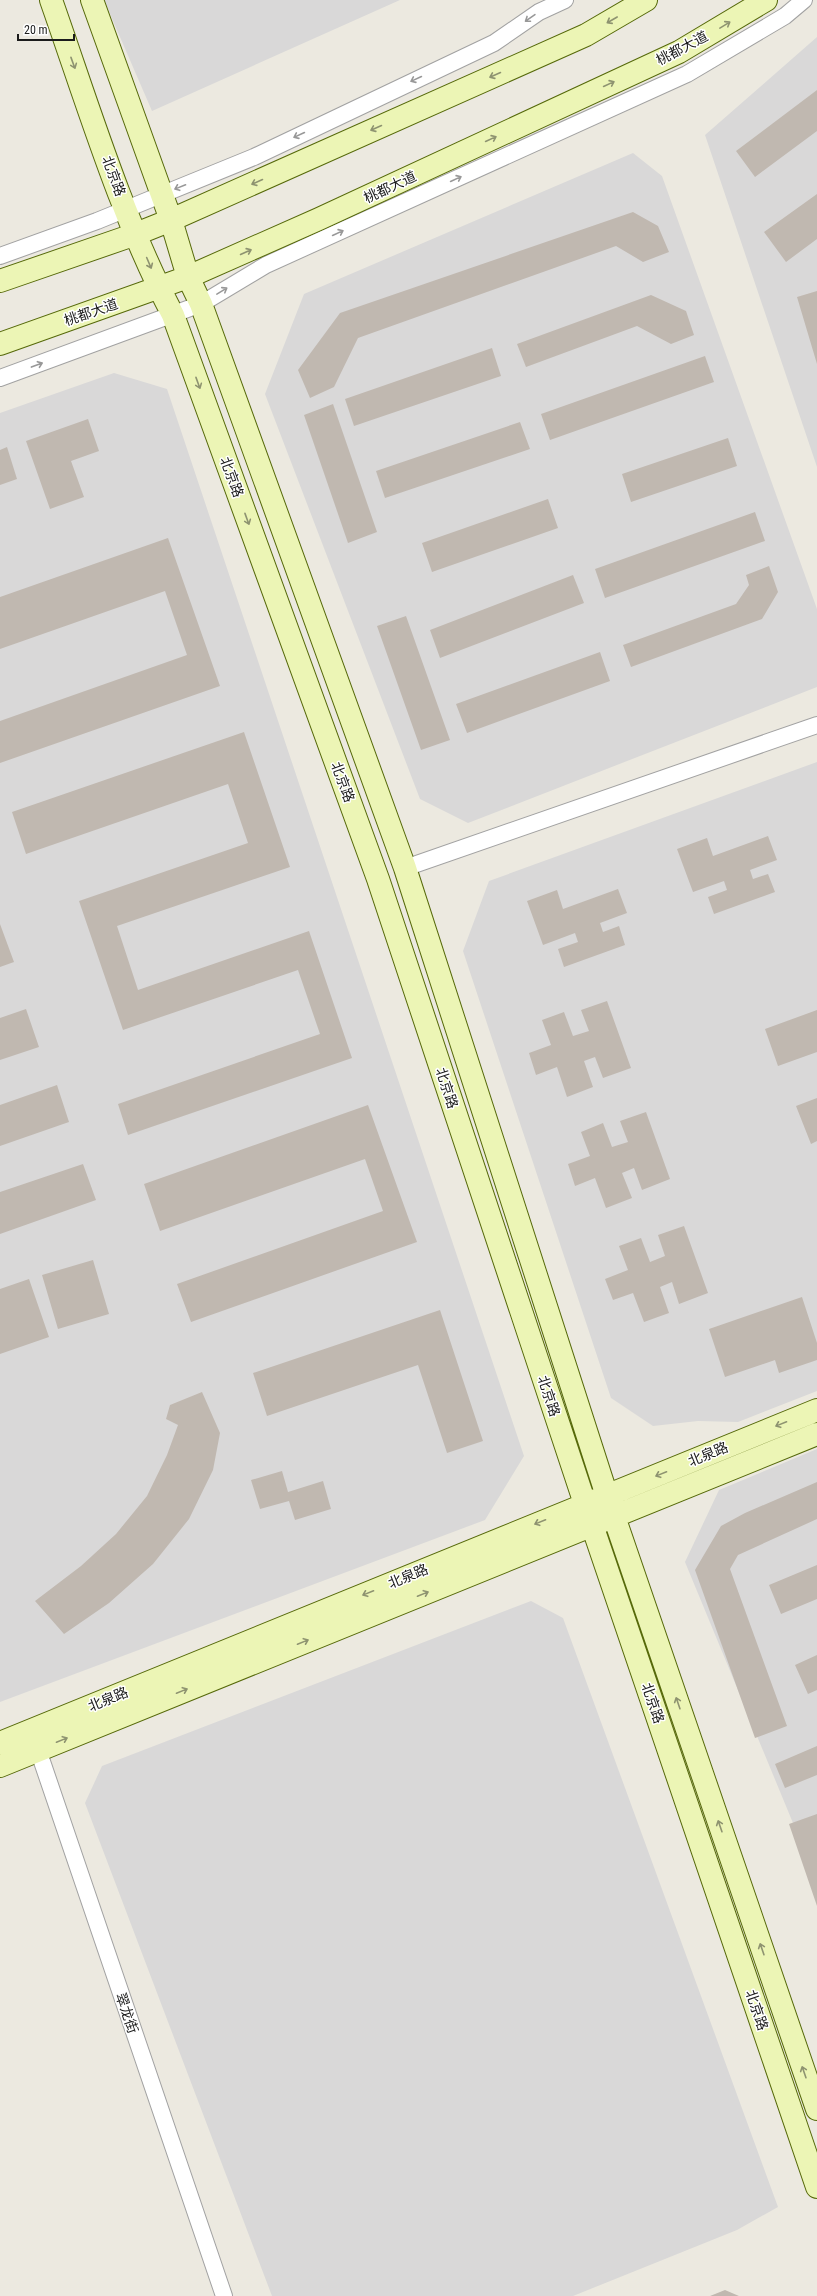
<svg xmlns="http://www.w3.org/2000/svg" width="817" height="2296" viewBox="0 0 817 2296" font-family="'Roboto Condensed','Noto Sans SC',sans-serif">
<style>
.residential{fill:#d9d8d8}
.building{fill:#c0b8b0}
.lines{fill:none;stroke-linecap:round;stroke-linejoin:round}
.street-casing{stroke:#a2a2a2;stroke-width:18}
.secondary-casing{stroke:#56690a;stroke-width:24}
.street{stroke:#fff;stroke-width:16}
.secondary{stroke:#ecf5b5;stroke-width:22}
.oneway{stroke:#989898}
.oneway2{stroke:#8e9370}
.labels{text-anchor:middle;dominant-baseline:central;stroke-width:3;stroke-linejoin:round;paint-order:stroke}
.street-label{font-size:14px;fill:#1b1b1b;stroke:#fff}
</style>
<rect width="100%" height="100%" fill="#ece9e0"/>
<!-- residential -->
<path class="residential" d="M104 0H400L152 111Z
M817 37V467L705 135Z
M633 153 662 176 817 609V687L468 823 420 799 265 394 304 294Z
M114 373 167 389 524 1456 485 1520 0 1702V413Z
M817 762V1391L738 1422 698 1421 653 1426 611 1398 463 951 489 881Z
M817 1449V1881L685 1562 719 1490Z
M531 1601 563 1618 778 2207 737 2230 573 2296H272L85 1803 102 1766Z"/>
<!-- building -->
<path class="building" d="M817 90V131L755 177 736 151Z
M817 194V239L786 262 764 232Z
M633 212 658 226 669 252 643 262 616 246 358 338 334 387 310 398 298 370 340 313Z
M817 291V364L797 297Z
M651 295 686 311 694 335 671 344 637 326 526 367 517 344Z
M492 348 501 376 354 426 345 399Z
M705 356 714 382 550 440 541 414Z
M333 404 377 532 348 543 304 415Z
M88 419 99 451 71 461 84 497 50 509 26 441Z
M520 422 530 449 385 498 376 471Z
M728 438 737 466 631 502 622 474Z
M7 447 17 479 0 485V450Z
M548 499 558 528 432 572 422 543Z
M755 512 765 541 605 598 595 569Z
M168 538 220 686 0 763V721L187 655 165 591 0 649V597Z
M769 566 778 592 762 619 631 667 623 645 736 604 749 585 746 575Z
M573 575 584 603 440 658 430 630Z
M406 616 450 740 421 750 377 626Z
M600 652 610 681 467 733 456 704Z
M244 732 290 867 117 926 138 990 309 931 352 1058 128 1135 118 1104 320 1034 298 970 123 1030 79 901 248 843 228 784 26 854 12 812Z
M768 836 777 860 750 870 753 879 768 874 775 892 714 914 708 897 727 890 724 881 693 892 677 849 707 838 713 856Z
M618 889 627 913 600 923 603 932 619 926 625 945 564 967 558 949 578 942 575 933 543 945 527 901 557 890 563 909Z
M0 924 14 962 0 967Z
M607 1001 631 1068 603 1078 595 1057 584 1061 593 1087 567 1097 557 1067 536 1075 529 1053 551 1045 542 1020 564 1012 573 1036 589 1031 581 1010Z
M26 1009 39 1047 0 1060V1018Z
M817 1010V1052L778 1066 765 1029Z
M57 1085 69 1122 0 1146V1105Z
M817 1098V1141L811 1144 796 1106Z
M368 1105 417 1242 191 1322 177 1284 383 1211 365 1159 160 1231 144 1184Z
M646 1112 670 1179 642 1190 634 1168 622 1173 632 1198 606 1208 595 1178 575 1186 568 1164 590 1156 581 1132 603 1123 612 1147 628 1142 620 1121Z
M83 1164 96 1200 0 1234V1192Z
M684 1226 708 1293 679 1304 672 1282 660 1287 669 1313 644 1322 633 1293 613 1300 605 1279 628 1270 619 1246 641 1238 650 1262 665 1256 658 1235Z
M93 1260 109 1314 58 1329 42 1275Z
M29 1279 49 1337 0 1354V1289Z
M802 1297 817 1343V1360L779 1373 775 1360 725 1377 709 1329Z
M440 1310 483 1441 447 1453 418 1365 267 1416 253 1373Z
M202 1392 220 1433 213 1470 189 1519 153 1564 109 1603 64 1634 35 1601 81 1566 116 1534 147 1496 167 1455 178 1425 166 1419 170 1405Z
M282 1471 288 1492 323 1481 331 1509 295 1520 289 1501 260 1509 251 1480Z
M817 1482V1519L738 1555 730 1569 787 1726 755 1738 695 1570 721 1526 745 1513Z
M817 1565V1599L781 1614 769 1585Z
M817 1655V1690L808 1694 795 1665Z
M817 1746V1775L785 1788 775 1764Z
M817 1814V1906L789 1824Z
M725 2290 739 2296H710Z"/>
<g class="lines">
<!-- street casing -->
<g class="street-casing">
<path id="street" d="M0 256 97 221 254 157 494 43 539 12 565 0
M0 378 201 304 266 265 687 74 785 16 804 0
M405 868 817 725
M35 1741 224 2296"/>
</g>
<!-- secondary casing -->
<g class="secondary-casing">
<path id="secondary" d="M51 0C88 105 121 216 173 315L378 879 592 1525 817 2187
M92 0 171 220 188 277 201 304 405 868 607 1496 817 2109
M0 281 136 234 171 220 586 35 646 0
M0 344 188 277 319 219 679 52 766 0
M0 1743 817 1410
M0 1766 817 1434"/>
</g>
<!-- street -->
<use href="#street" class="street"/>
<!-- secondary -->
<use href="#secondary" class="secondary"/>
</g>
<!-- one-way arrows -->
<defs><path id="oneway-shaft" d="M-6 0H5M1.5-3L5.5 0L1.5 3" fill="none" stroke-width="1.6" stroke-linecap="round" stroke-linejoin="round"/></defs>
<g class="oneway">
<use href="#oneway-shaft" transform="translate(530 18) rotate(145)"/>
<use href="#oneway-shaft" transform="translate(416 79) rotate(155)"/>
<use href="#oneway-shaft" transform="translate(299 135) rotate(155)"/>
<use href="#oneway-shaft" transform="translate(456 179) rotate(-25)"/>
<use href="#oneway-shaft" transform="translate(180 187) rotate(158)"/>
<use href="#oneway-shaft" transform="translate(338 233) rotate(-25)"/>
<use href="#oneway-shaft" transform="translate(222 291) rotate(-31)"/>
<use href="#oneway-shaft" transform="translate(37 365) rotate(-20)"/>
</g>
<g class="oneway2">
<use href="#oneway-shaft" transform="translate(612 20) rotate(150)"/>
<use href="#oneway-shaft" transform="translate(725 25) rotate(-31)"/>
<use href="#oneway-shaft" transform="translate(73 63) rotate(70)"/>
<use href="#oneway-shaft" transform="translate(495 75) rotate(156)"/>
<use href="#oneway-shaft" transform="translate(609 84) rotate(-25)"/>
<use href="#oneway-shaft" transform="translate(376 128) rotate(156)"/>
<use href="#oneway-shaft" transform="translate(491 139) rotate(-25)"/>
<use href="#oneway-shaft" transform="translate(257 182) rotate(156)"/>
<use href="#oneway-shaft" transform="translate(246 252) rotate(-24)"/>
<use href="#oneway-shaft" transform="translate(149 263) rotate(67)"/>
<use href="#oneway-shaft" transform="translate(198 383) rotate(70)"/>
<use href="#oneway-shaft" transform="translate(247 519) rotate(70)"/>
<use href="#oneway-shaft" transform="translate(781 1424) rotate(158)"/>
<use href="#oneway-shaft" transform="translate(661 1474) rotate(158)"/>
<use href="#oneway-shaft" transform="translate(540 1522) rotate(158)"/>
<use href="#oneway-shaft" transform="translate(368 1593) rotate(158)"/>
<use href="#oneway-shaft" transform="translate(423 1594) rotate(-22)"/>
<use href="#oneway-shaft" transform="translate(303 1642) rotate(-22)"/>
<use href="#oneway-shaft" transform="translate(182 1691) rotate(-22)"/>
<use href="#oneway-shaft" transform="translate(678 1703) rotate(-109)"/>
<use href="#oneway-shaft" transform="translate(62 1740) rotate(-22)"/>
<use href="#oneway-shaft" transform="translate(720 1826) rotate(-109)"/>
<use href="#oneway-shaft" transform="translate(762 1949) rotate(-109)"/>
<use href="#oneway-shaft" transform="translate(804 2072) rotate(-109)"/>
</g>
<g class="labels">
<!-- street labels -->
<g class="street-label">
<text transform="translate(682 48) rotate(-28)">桃都大道</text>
<text transform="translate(114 176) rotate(70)">北京路</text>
<text transform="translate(390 187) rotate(-25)">桃都大道</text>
<text transform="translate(91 312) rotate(-19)">桃都大道</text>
<text transform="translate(232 477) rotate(70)">北京路</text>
<text transform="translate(343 782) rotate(70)">北京路</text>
<text transform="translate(447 1088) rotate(72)">北京路</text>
<text transform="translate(549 1396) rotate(72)">北京路</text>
<text transform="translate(708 1454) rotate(-22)">北泉路</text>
<text transform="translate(408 1576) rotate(-22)">北泉路</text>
<text transform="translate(108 1699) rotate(-22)">北泉路</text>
<text transform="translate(653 1703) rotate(71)">北京路</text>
<text transform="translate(757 2010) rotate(71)">北京路</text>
<text transform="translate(127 2013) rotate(71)">翠龙街</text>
</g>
</g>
<!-- scale -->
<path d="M18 34v6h56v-6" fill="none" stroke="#1b1b1b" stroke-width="2"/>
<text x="24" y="34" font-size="12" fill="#1b1b1b" stroke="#ffffff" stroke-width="3" paint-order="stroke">20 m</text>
</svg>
